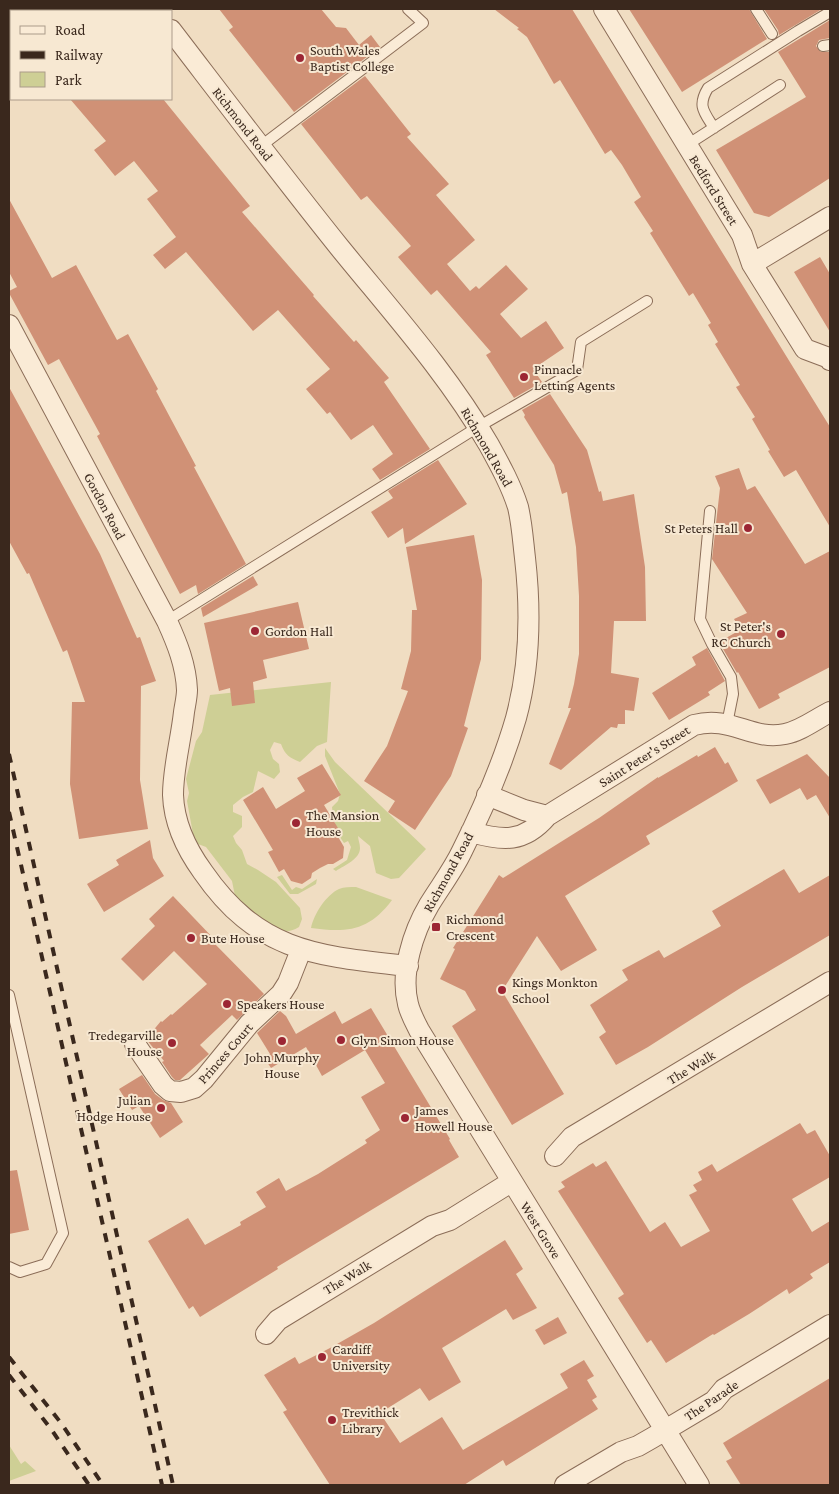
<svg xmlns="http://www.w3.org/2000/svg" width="839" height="1494" viewBox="0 0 839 1494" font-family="'Crimson Pro',serif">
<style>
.green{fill:#cecf95}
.building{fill:#d09176}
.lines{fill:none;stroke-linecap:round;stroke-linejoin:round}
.service-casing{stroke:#8b6d58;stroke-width:12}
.minor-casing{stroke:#8b6d58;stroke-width:22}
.service{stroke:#faebd6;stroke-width:10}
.minor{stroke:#faebd6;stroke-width:20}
.rail{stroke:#3a281d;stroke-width:4;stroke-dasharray:9 9;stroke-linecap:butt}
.poi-dot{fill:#9c2634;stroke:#f7e8d2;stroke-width:2}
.labels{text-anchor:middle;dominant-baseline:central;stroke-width:4;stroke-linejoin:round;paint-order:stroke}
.poi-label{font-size:14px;fill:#3a281d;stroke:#f7e8d2;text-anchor:start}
.street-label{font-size:14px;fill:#3a281d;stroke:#f7e8d2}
</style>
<rect width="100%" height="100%" fill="#f0ddc2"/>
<!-- green -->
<path class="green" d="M331 682 327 742 317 746 300 762C290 758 285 755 281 744L274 742 270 750 273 759 279 764 280 772 274 779 258 771 253 792 243 797 233 805V812L242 816V827L233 836 236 843 242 850 247 864 258 870 276 882 300 908 302 919 299 927C276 942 253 915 236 901L232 881 206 847 198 844 193 834 187 801 189 793 186 779 196 741 202 732 210 695Z
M325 748 335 762 426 849 399 878 391 879 376 873 370 846 358 836C358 839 360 844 360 848 360 859 345 865 336 871L333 869 347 860 351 847 348 841 344 843C337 835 333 818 332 807L338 801 340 794 325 756Z
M282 875 292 890 296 887 302 889 317 879 316 884 298 894H290L277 877Z
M356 887 392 900C369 931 347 933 311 928 314 914 326 895 339 889 344 887 350 887 356 887Z
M9 1445 21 1464 25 1461 36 1471 9 1481Z"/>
<!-- building -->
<path class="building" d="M219 9H321L336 27 346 28 359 45 371 35 380 47 294 112 229 30 233 27Z
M494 9H572L830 427V527L796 470 784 477 768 451 770 450 752 419 755 417 736 387 740 385 715 344 718 342 708 325 711 323 693 293 689 296 650 233 653 231 634 202 641 197 622 165 611 150 605 154 560 80 554 84 527 37 517 29 519 28Z
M629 9H749L767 39 682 92Z
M764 9H822L779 35 778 30Z
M830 20V38L819 40 816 46 821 52H830V178L769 217 754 213 716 150 806 97 778 52Z
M365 76 411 134 407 137 449 184 436 195 475 240 447 264 470 291 476 286 479 289 506 265 528 289 500 314 521 338 546 321 564 348 533 369 542 382 514 398 486 355 491 352 437 290 431 295 398 257 411 246 367 196 361 200 301 124Z
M70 99H163L250 206 242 212 314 295 313 296 354 342 356 340 389 378 384 382 430 449 380 480 372 469 393 454 373 425 351 440 330 412 327 414 306 389 330 369 278 310 253 331 186 252 165 269 153 255 176 237 147 199 158 191 134 161 115 176 94 150 106 141Z
M9 199 52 278 76 265 117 340 128 334 158 389 156 391 196 466 194 467 246 564 198 594 196 585 180 594 97 436 100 434 59 359 48 365 9 293V291L17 287 9 272Z
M820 257 830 274V332L794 272Z
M9 387 100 554 137 638 140 637 156 681 141 686 140 780 148 829 79 839 70 784 72 702H85L67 650 63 652 29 573 27 574 9 541Z
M550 394 587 450 599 492 601 491 603 501 634 494 645 567 646 621H614L611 673 639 678 634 711 625 710V724H618L617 728 611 727 561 770 549 764 571 708H568L574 684 579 654V596L576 547 567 492 562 494 554 465 524 417 525 415 522 410Z
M438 460 467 504 405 544 403 528 388 538 371 512 393 498 388 491Z
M739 468 747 490 755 486 805 564 830 551V667L778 694 780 698 759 709 738 672 737 673 719 642 740 630 734 619 747 613 712 559 720 488 715 476Z
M474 535 482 580 481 659 464 726 468 728 451 776 415 830 388 812 395 801 364 781 387 746 408 691 401 689 411 651 412 610H417L406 547Z
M253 576 258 585 203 617 201 608Z
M298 602 309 649 263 660 267 678 253 682 255 703 232 706 230 688 219 691 204 623Z
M707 648 725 681 708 692 710 695 669 720 652 693 696 665 692 657Z
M715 747 725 764 728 762 738 781 646 836 650 844 565 896 597 950 561 971 537 936 502 991 564 1094 512 1125 452 1026 476 1010 465 991 440 979 455 949 453 948 499 875 503 878 599 818 658 777V778L697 755 698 757Z
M807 754 830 778V818L816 795 807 800 800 788 770 804 756 780Z
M322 764 341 795 324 805 341 833 337 835 344 847 343 858 333 864H328L320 868 312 873 311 878 302 884 291 881 284 869 279 872 268 852 273 850 243 800 263 787 276 809 305 791 297 778Z
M150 840 153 858 164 876 104 912 87 884 119 865 116 860Z
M784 869 799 893 830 875V935L742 987 648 1047 616 1065 599 1037 606 1032 590 1005 628 980 622 970 659 950 664 958 721 926 712 911Z
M173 896 215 940 213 942 264 994 237 1020 232 1015 200 1045 209 1054 180 1080H175L172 1077 162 1062 164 1061 146 1039 161 1021 162 1022 171 1014 172 1015 207 984 174 951 143 981 121 959 155 926 149 919Z
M371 1008 450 1139 449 1140 459 1157 277 1267 278 1269 200 1317 193 1306 189 1309 148 1241 188 1218 205 1245 241 1225 240 1222 266 1207 256 1192 279 1178 286 1191 318 1174 367 1143 365 1140 380 1130 361 1097 385 1083 365 1050 322 1076 306 1047 271 1068 265 1059 270 1054 257 1033 280 1011 286 1016 296 1034 335 1011 342 1024Z
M142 1075 155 1094 163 1100 171 1103 183 1122 160 1138 139 1106 132 1110 119 1089Z
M800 1123 807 1134 815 1130 830 1156V1177L792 1199 812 1232 830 1221V1262L810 1274 813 1278 789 1294 787 1289 749 1314 714 1335 713 1334 666 1363 651 1340 647 1343 618 1298 624 1294 558 1191 565 1187 561 1182 593 1163 596 1167 606 1161 650 1232 665 1222 681 1247 710 1231 689 1195 697 1191 693 1185 702 1180 698 1172 712 1164 717 1172Z
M17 1170 29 1230 9 1234V1171Z
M505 1240 523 1269 516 1274 537 1308 513 1320 506 1309 442 1348 461 1382 429 1401 420 1388 380 1413 400 1443 442 1417 463 1450 568 1388 560 1374 584 1360 594 1376 587 1380 597 1397 592 1400 598 1409 506 1466 503 1460 464 1485H330L283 1412 287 1410 264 1375 295 1357 299 1364 330 1348 374 1323Z
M558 1317 567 1333 544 1345 535 1330Z
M830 1378V1485H741L726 1461 732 1458 723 1443Z"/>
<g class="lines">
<!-- service casing -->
<g class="service-casing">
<path id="service" d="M756 9 772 34
M823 46 830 45
M714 128C704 112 697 106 708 88L798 31 830 12
M687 145 780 85
M261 146 423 23 408 9
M710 511 700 619 712 644 731 677 733 694 727 724
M167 621 478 427 577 370 581 342 647 301
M9 995 63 1233 46 1264 20 1272 9 1267"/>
</g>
<!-- minor casing -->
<g class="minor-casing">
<path id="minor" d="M155 9 156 11
M604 9 742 235 752 264 805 349 829 358 830 360
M171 30C227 103 283 177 340 248 392 312 448 374 489 445 500 465 511 485 518 507 522 524 523 541 525 558 531 611 530 666 516 718 503 763 483 809 462 851 453 870 440 887 429 905 413 932 400 973 408 1004 410 1013 415 1022 419 1030L699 1485
M752 264 830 217
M9 325 167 621C177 643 186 665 187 690 187 697 185 705 184 712 181 740 173 768 173 795 174 823 187 850 203 872 259 953 318 956 408 966
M487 795 524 810 547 816
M471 832C503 841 524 843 547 816L694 725C731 715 751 741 785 734 801 731 816 719 830 712
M135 1044 163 1085 170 1091 181 1092 194 1088 204 1079 249 1024 281 994 288 983 301 950
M555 1156 572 1137 830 982
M266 1334 278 1320 432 1226 450 1220 511 1182
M565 1485 621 1452 638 1446 652 1438 714 1401 724 1389 830 1325"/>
</g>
<!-- service -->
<use href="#service" class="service"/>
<!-- minor -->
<use href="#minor" class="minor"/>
<!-- rail -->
<path class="rail" d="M9 754 173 1485
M9 812 162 1485
M9 1357 61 1423 103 1485
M9 1375 51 1429 89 1485"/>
</g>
<!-- markers -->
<g class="poi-dot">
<circle cx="300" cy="58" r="5"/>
<circle cx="524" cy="377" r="5"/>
<circle cx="748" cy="528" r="5"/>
<circle cx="255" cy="631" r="5"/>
<circle cx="781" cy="634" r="5"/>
<circle cx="296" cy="823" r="5"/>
<rect x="431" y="922" width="10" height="10" rx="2.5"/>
<circle cx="191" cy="938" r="5"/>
<circle cx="502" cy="990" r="5"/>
<circle cx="227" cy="1004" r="5"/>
<circle cx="341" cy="1040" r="5"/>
<circle cx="282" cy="1041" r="5"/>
<circle cx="172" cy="1043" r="5"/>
<circle cx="161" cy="1108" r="5"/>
<circle cx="405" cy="1118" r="5"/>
<circle cx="322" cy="1357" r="5"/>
<circle cx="332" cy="1420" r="5"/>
</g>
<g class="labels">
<!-- poi labels -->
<g class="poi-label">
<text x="310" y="50">South Wales<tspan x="310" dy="16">Baptist College</tspan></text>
<text x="534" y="369">Pinnacle<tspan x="534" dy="16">Letting Agents</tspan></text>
<text x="738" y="528" text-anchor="end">St Peters Hall</text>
<text x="771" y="626" text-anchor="end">St Peter's<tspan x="771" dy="16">RC Church</tspan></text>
<text x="265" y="631">Gordon Hall</text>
<text x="306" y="815">The Mansion<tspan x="306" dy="16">House</tspan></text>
<text x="446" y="919">Richmond<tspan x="446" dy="16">Crescent</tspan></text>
<text x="201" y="938">Bute House</text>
<text x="512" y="982">Kings Monkton<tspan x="512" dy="16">School</tspan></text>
<text x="237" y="1004">Speakers House</text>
<text x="162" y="1035" text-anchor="end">Tredegarville<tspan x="162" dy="16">House</tspan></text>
<text x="351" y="1040">Glyn Simon House</text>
<text x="282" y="1057" text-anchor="middle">John Murphy<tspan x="282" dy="16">House</tspan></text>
<text x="151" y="1100" text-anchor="end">Julian<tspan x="151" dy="16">Hodge House</tspan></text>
<text x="415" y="1110">James<tspan x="415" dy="16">Howell House</tspan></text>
<text x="332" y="1349">Cardiff<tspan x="332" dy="16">University</tspan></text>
<text x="342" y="1412">Trevithick<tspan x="342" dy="16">Library</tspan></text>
</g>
<!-- street labels -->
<g class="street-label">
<text transform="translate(243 124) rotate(52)">Richmond Road</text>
<text transform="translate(714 190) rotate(58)">Bedford Street</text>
<text transform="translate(487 447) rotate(60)">Richmond Road</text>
<text transform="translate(105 506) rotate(62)">Gordon Road</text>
<text transform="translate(644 756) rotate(-32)">Saint Peter's Street</text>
<text transform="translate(448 872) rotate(-61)">Richmond Road</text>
<text transform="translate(225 1053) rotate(-49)">Princes Court</text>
<text transform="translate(691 1067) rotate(-31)">The Walk</text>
<text transform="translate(541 1230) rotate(58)">West Grove</text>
<text transform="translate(347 1277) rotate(-31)">The Walk</text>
<text transform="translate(711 1400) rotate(-34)">The Parade</text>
</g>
</g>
<!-- border -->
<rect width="839" height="1494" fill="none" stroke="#3a281d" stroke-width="20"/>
<!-- legend -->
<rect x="10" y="10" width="162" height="90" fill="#f7e8d2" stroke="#ab9b8a"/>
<rect x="20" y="26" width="25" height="8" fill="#faebd6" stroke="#ab9b8a"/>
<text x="55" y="35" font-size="15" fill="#3a281d">Road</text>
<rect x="20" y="51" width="25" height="8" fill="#3a281d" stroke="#ab9b8a"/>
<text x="55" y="60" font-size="15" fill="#3a281d">Railway</text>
<rect x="20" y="72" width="25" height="15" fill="#cecf95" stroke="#ab9b8a"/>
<text x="55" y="85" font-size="15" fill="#3a281d">Park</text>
</svg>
